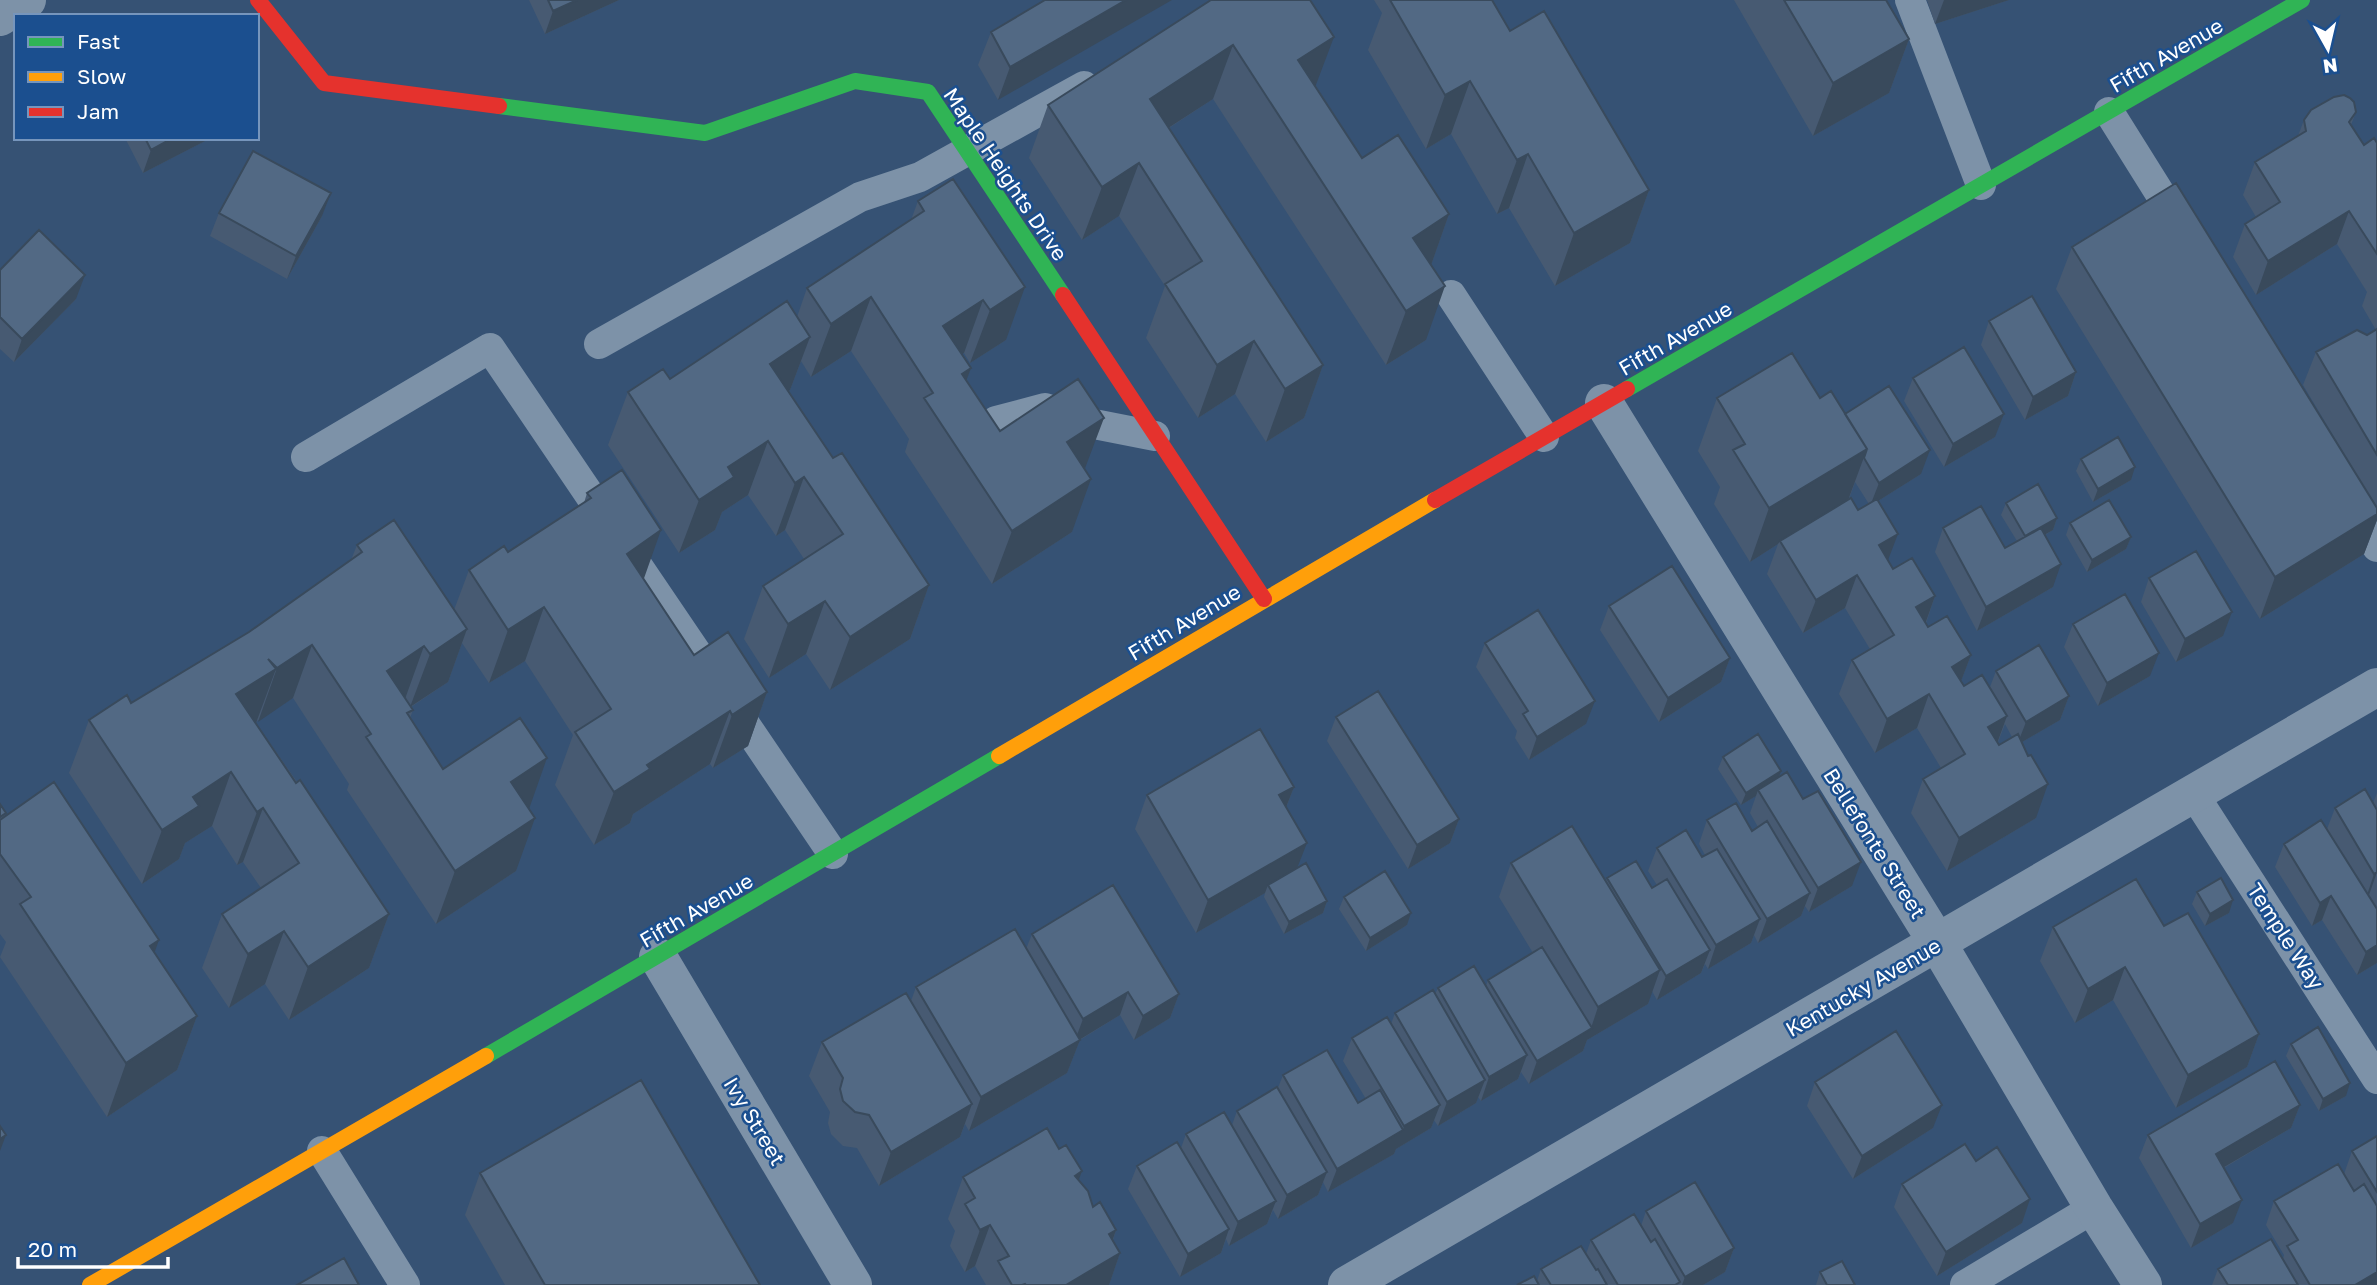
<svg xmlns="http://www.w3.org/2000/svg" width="2377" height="1285" viewBox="0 0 2377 1285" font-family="'Golos Text',sans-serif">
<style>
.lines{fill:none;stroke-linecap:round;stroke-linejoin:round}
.lane{stroke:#7d92a8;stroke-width:30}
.street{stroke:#7d92a8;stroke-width:38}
.fast{stroke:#30b455;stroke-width:16}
.slow{stroke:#ff9f0a;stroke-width:16}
.jam{stroke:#e5322d;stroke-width:16}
.wall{fill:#475a72;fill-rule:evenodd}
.shaded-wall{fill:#394a5c}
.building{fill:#526984;stroke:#394a5c;stroke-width:2}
.labels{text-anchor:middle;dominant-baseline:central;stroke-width:5;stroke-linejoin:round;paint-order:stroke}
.street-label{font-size:21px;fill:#fff;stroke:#1b4f8f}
</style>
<rect width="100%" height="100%" fill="#365274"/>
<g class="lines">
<!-- lane -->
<path class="lane" d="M1910 0 1981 185
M2109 112 2181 227
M1451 295 1544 437
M599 344 860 197 920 177 1084 86
M996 421 1045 408 1094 424 1155 436
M306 457 490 348 833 854
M2350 502 2377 547
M2193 793 2377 1079
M322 1151 405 1285
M1965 1285 2094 1208"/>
<!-- street -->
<path class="street" d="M0 17 27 0
M1604 403 1938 944 2094 1208 2143 1285
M658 957 853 1285
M1347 1285 2377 687"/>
<!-- fast -->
<path class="fast" d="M499 106 705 133 855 81 928 92 1063 295
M1627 389 2302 0
M486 1056 999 756"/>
<!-- slow -->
<path class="slow" d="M999 756 1435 500
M90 1285 486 1056"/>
<!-- jam -->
<path class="jam" d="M258 0 324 83 499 106
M1063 295 1264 599
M1435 500 1627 389"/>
</g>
<!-- wall -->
<path class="wall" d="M529 0H619L545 34Z
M1045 0 998 100 978 65 991 32Z
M1211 0 1316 86 1362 158 1449 214 1431 265 1426 340 1386 365 1213 99 1169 128 1323 365 1304 418 1266 442 1235 394 1198 418 1146 338 1165 286 1119 216 1082 240 1029 158 1048 105Z
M1374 0H1492L1510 31 1649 190 1630 243 1555 286 1509 208 1497 214 1451 134 1426 149 1368 50 1382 13Z
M1734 0H1886L1909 39 1889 93 1813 136Z
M1927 0H2009L1935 24Z
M2356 112 2351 125 2364 145 2377 143V506H2376L2377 508V520L2364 554 2260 619 2056 289 2072 247 2368 494 2303 385 2316 352 2367 335 2376 330 2362 306 2367 292 2337 244 2256 295 2233 257 2245 224 2256 217 2243 195 2255 162 2298 136 2304 120Z
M125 138H208L207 140 143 173Z
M953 179 1006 340 970 363 964 353 962 354 971 368 966 380 1000 431 1085 470 1072 532 992 584 905 452 909 439 851 351 811 377 801 361 790 390 789 391 833 458 929 585 910 639 830 690 806 654 769 678 744 639 763 586 804 559 785 530 776 536 748 495 722 512 715 530 679 553 608 445 628 392 670 379 797 317 807 288 911 220 918 201Z
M219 213 322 216 287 279 210 236Z
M0 270 76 299 14 362 0 349Z
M1989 321 2076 372 2068 396 2025 420 1981 345Z
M1913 378 1995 437 1944 467 1904 401Z
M1717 398H1820L1845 414 1921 474 1878 501 1888 561 1893 569 1935 596 1926 623 1928 627 1971 655 1961 681 1964 686 1990 687 1996 671 2069 696 2060 720 2022 742 2036 818 1947 871 1911 813 1923 779 1941 768 1917 728 1875 753 1839 694 1852 660 1870 649 1845 608 1803 633 1767 574 1778 544 1750 562 1714 504 1720 487 1698 451ZM1855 482 1869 504 1858 510 1849 499ZM2005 724 2012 737 1999 745 1998 742Z
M2081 459 2131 480 2093 502 2076 471Z
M587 493 694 655 767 692 748 746 713 768 710 764 633 814 630 823 594 845 555 785 573 735 525 661 489 683 462 643 448 682 411 707 413 710 410 718 443 769 529 809 516 871 436 924 347 790 349 784 293 698 257 721 256 723 389 914 369 968 289 1020 265 984 229 1008 202 968 222 914 261 888 243 862 237 865 212 826 185 843 179 859 142 884 69 773 89 720 131 703 249 632 351 560 357 545 454 610 469 570 508 552 584 503Z
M2006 503 2057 518 2053 530 2045 535 2053 587 1977 631 1935 552 1943 528 2005 548 2017 541 2001 515Z
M2070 523 2131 537 2126 549 2087 572 2066 535Z
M2149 578 2223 636 2176 662 2141 602Z
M1609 606 1730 658 1721 682 1659 722 1600 630Z
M2073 624 2150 676 2098 706 2064 647Z
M1485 643 1586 724 1529 760 1515 738 1517 731 1476 667Z
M1336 717 1459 819 1450 843 1408 869 1327 741Z
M1723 757 1779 777 1852 886 1809 912 1805 906 1801 916 1758 943 1754 935 1751 943 1708 969 1705 964 1701 973 1657 1000 1652 991 1648 1004 1587 1040 1583 1051 1529 1084 1521 1072 1518 1079 1481 1101 1478 1097 1476 1103 1438 1126 1434 1120 1431 1128 1396 1149 1394 1154 1328 1192 1323 1182 1318 1195 1278 1219 1273 1210 1267 1224 1229 1246 1226 1239 1221 1253 1180 1277 1128 1189 1137 1166 1181 1148 1186 1134 1232 1125 1237 1111 1278 1088 1283 1075 1358 1103 1366 1099 1343 1061 1352 1038 1391 1024 1395 1013 1435 994 1438 988 1486 986 1488 980 1533 953 1499 897 1511 863 1606 881 1607 878 1652 888 1657 885 1648 871 1657 848 1702 857 1705 855 1699 844 1707 820 1752 831 1758 827 1750 813 1756 796 1741 805 1718 769Z
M1294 787 1286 808 1297 868 1327 901 1323 913 1284 934 1264 897 1265 893 1196 933 1135 829 1147 795Z
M2377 793V909L2368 896 2377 909V963L2357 975 2322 920 2312 926 2275 867 2284 844 2327 829 2335 808 2373 803Z
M0 804 5 816 154 953 197 1016 177 1070 107 1117 0 957 6 942 0 934Z
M2197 892 2229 913 2205 926 2192 904Z
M1344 897 1407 925 1366 951 1339 909Z
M2164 926 2259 1034 2247 1067 2176 1108 2113 1000 2075 1023 2040 961 2053 927Z
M1032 934 1179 994 1170 1018 1134 1040 1120 1015 1080 1040 1067 1073 969 1131 965 1124 960 1137 879 1186 857 1148 843 1146 831 1134 828 1123 830 1112 809 1076 822 1042 911 1001 916 987 1026 949Z
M2291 1044 2346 1096 2319 1111 2286 1056Z
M1815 1082 1933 1128 1853 1179 1807 1106Z
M2300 1105 2291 1128 2224 1168 2233 1223 2191 1248 2139 1158 2148 1135Z
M2377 1136V1285H2212L2218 1269 2283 1259 2284 1255 2266 1225 2274 1201 2344 1174 2352 1151Z
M1059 1149 1093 1207 1116 1230 1113 1240 1120 1253 1109 1285H986L975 1266 965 1272 950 1246 955 1231 948 1219 963 1177Z
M1976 1161 2022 1223 1937 1276 1894 1207 1902 1184Z
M480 1173 760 1285H505L465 1215Z
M1646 1211 1734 1248 1725 1272 1703 1285H1517L1537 1281 1541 1269 1586 1254 1591 1240 1641 1226Z
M1820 1272 1855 1285H1816Z"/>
<!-- shaded-wall -->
<path class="shaded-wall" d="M577 0H619L545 34 553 11Z
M1126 0H1172L998 100 1010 67Z
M1944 0H2009L1935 24Z
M1334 37 1314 90 1298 60Z
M1909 39 1889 93 1813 136 1833 83Z
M1233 45 1213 99 1131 152 1150 99Z
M1470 81 1451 134 1426 149 1445 95Z
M173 138H208L207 140 143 173 151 150Z
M1528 154 1509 208 1497 214 1517 160Z
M1139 163 1119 216 1082 240 1102 187Z
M1649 190 1630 243 1555 286 1574 233Z
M331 193 322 216 287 279 296 256Z
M2349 211 2337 244 2256 295 2268 261Z
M1449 214 1430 268 1413 238Z
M85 275 76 299 14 362 22 339Z
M1445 286 1426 340 1386 365 1406 311Z
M1025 287 1006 340 970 363 990 310Z
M871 297 851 351 811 377 831 324Z
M983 300 964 353 924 379 943 326Z
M810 337 790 390 751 417 770 364Z
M1254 341 1235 394 1198 418 1217 365Z
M1323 365 1304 418 1266 442 1285 389Z
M971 368 951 422 943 427 962 374Z
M2076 372 2068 396 2025 420 2033 397Z
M2004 414 1995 437 1944 467 1953 444Z
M1104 418 1084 471 1067 442Z
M768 441 748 495 722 512 715 530 679 553 699 500 728 467Z
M1867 449 1847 503 1780 541 1778 544 1750 562 1769 508Z
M1930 450 1921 474 1870 506 1879 483Z
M2135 467 2131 480 2093 502 2098 489Z
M804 477 785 530 776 536 795 483Z
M1091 479 1072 532 992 584 1012 531Z
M2377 514V520L2364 554 2260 619 2275 577Z
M2057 518 2053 530 2021 548 2025 536Z
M661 530 642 584 627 554Z
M1898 534 1885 568 1879 545Z
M2131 537 2126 549 2087 572 2092 560Z
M2061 564 2053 587 1977 631 1986 607Z
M1857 575 1845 608 1803 633 1816 600Z
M929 585 910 639 830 690 850 637Z
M1935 596 1923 630 1916 607Z
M825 601 806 654 769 678 788 624Z
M544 607 525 661 489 683 508 630Z
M2232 612 2223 636 2176 662 2185 639Z
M467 629 448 682 410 707 430 654Z
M312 645 293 698 258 722 277 668Z
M424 646 405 699 387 671Z
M2159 653 2150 676 2098 706 2107 683Z
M1971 655 1958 689 1952 667Z
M1730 658 1721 682 1659 722 1668 698Z
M276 669 256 723 217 748 236 694Z
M767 692 748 746 713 768 732 715Z
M1929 694 1917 728 1875 753 1887 719Z
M2069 696 2060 720 2017 745 2026 722Z
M1595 701 1586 724 1529 760 1537 737Z
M730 711 710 764 633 814 630 823 594 845 614 792 647 765Z
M2007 716 1995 749 1988 727Z
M547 758 528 812 511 782Z
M1781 771 1777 783 1758 790 1756 796 1741 805 1746 793Z
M231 772 212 826 185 843 179 859 142 884 162 830 193 797Z
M2048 784 2036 818 1947 871 1959 838Z
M1294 787 1281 820 1279 795Z
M263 808 243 862 237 865 257 812Z
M535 818 516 871 436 924 455 871Z
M1459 819 1450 843 1408 869 1417 845Z
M1307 843 1294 876 1268 885 1265 893 1196 933 1208 900Z
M1861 862 1852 886 1809 912 1818 888Z
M2377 872 2369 895 2366 898 2374 874Z
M1810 893 1801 916 1758 943 1767 919Z
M2331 896 2322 920 2312 926 2320 903Z
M2233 900 2229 913 2205 926 2210 914Z
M1327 901 1323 913 1284 934 1289 922Z
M1411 913 1407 925 1366 951 1370 938Z
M389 914 369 968 289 1020 308 967Z
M1760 919 1751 943 1708 969 1716 945Z
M284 931 265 984 229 1008 248 954Z
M159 940 140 993 150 946Z
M2377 945V963L2357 975 2366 952Z
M1710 950 1701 973 1657 1000 1666 976Z
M2125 967 2113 1000 2075 1023 2088 989Z
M1660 970 1648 1004 1587 1040 1583 1051 1529 1084 1537 1061 1591 1028 1598 1007Z
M1128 992 1120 1015 1074 1043 1083 1019Z
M1179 994 1170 1018 1134 1040 1143 1016Z
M197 1016 177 1070 107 1117 126 1063Z
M2259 1034 2247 1067 2176 1108 2188 1075Z
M1080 1040 1067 1073 969 1131 981 1097Z
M1527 1055 1518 1079 1481 1101 1489 1077Z
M1485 1080 1476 1103 1438 1126 1447 1102Z
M2350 1083 2346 1096 2319 1111 2323 1099Z
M972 1104 960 1137 879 1186 891 1152Z
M1440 1105 1431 1128 1396 1149 1394 1154 1328 1192 1337 1169 1403 1130 1404 1126Z
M1942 1105 1933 1128 1853 1179 1862 1156Z
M2300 1105 2291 1128 2207 1177 2216 1154Z
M6 1135 0 1151V1139Z
M1082 1171 1067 1213 1075 1176Z
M1327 1172 1318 1195 1278 1219 1287 1195Z
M2030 1199 2022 1223 1937 1276 1946 1252Z
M2242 1200 2233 1223 2191 1248 2200 1224Z
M1276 1201 1267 1224 1229 1246 1238 1222Z
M990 1225 975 1266 965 1272 980 1230Z
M1229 1229 1221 1253 1180 1277 1188 1254Z
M1116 1230 1105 1262 1120 1253 1109 1285H1066L1109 1234Z
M1734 1248 1725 1272 1703 1285H1682L1685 1277Z
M2377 1272V1285H2355Z"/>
<!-- building -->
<path class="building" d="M548 0H577L553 11Z
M1045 0H1126L1010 67 991 32Z
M1211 0H1310L1334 37 1298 60 1362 158 1398 135 1449 214 1413 238 1445 286 1406 311 1233 45 1150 99 1323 365 1285 389 1254 341 1217 365 1165 284 1202 261 1139 163 1102 187 1048 105Z
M1390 0H1492L1510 31 1544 11 1649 190 1574 233 1528 154 1517 160 1470 81 1445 95Z
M1784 0H1886L1909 39 1833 83Z
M2344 95 2350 98 2354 102 2356 112 2349 122 2364 145 2374 138 2377 143V254L2349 211 2268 261 2245 224 2280 202 2255 162 2306 131 2304 120 2311 110 2334 97Z
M145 138H173L151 150Z
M253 151 331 193 296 256 219 213Z
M953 179 1025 287 990 310 983 300 943 326 971 368 962 374 1000 431 1078 379 1104 418 1067 442 1091 479 1012 531 924 398 933 393 871 297 831 324 807 288 924 211 918 201Z
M2176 183 2377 508V514L2275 577 2072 247Z
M39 230 85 275 22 339 0 317V270Z
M2032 296 2076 372 2033 397 1989 321Z
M787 301 810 337 770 364 833 458 842 453 929 585 850 637 825 601 788 624 763 586 843 534 804 477 795 483 768 441 728 467 734 477 699 500 628 392 663 369 670 379Z
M2377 329V455L2316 352 2357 330 2367 335Z
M1964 347 2004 414 1953 444 1913 378Z
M1792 353 1820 398 1831 391 1867 449 1769 508 1733 450 1745 444 1717 398Z
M1889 386 1930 450 1879 483 1864 458 1867 449 1845 414Z
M2118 437 2135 467 2098 489 2081 459Z
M622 470 661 530 627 554 694 655 728 632 767 692 732 715 730 711 647 765 650 769 614 792 575 732 611 709 544 607 508 630 469 570 504 546 508 552 591 498 587 493Z
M2038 484 2057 518 2025 536 2006 503Z
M1851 498 1858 510 1877 499 1898 534 1879 545 1893 569 1912 558 1935 596 1916 607 1928 627 1947 616 1971 655 1952 667 1964 686 1982 675 2007 716 1988 727 1999 745 2018 734 2028 756 2031 755 2048 784 1959 838 1923 779 1965 754 1929 694 1887 719 1852 660 1894 635 1857 575 1816 600 1780 541Z
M2109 500 2131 537 2092 560 2070 523Z
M1981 506 2005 548 2041 528 2061 564 1986 607 1943 528Z
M394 520 467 629 430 654 424 646 387 671 413 710 407 713 443 769 520 718 547 758 511 782 535 818 455 871 366 737 371 734 312 645 277 668 268 659 276 669 236 694 296 783 300 780 389 914 308 967 284 931 248 954 222 914 299 863 263 808 257 812 231 772 193 797 199 806 162 830 89 720 127 695 131 703 249 632 362 552 357 545Z
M2196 551 2232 612 2185 639 2149 578Z
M1672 566 1730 658 1668 698 1609 606Z
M2125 594 2159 653 2107 683 2073 624Z
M1538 610 1595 701 1537 737 1523 714 1528 711 1485 643Z
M2039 645 2069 696 2026 722 1996 671Z
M1378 691 1459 819 1417 845 1336 717Z
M1260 729 1294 787 1279 795 1307 843 1208 900 1147 795Z
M1758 734 1781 771 1746 793 1723 757Z
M1787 772 1803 799 1818 791 1861 862 1818 888 1758 790Z
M54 782 159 940 150 946 197 1016 126 1063 20 904 31 897 0 854V820Z
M2365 789 2377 810V872L2374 874 2335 808Z
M1736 803 1752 831 1767 821 1810 893 1767 919 1707 820Z
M0 804 6 813 0 817Z
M2321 820 2377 909V945L2366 952 2331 896 2320 903 2284 844Z
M1572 826 1660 970 1598 1007 1511 863Z
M1686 830 1702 857 1717 849 1760 919 1716 945 1657 848Z
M1636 861 1652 888 1667 879 1710 950 1666 976 1607 878Z
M1306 863 1327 901 1289 922 1268 885Z
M1385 871 1411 913 1370 938 1344 897Z
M2221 878 2233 900 2210 914 2197 892Z
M2136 879 2164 926 2188 913 2259 1034 2188 1075 2125 967 2088 989 2053 927Z
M1113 885 1179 994 1143 1016 1128 992 1083 1019 1032 934Z
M1015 929 1080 1040 981 1097 916 987Z
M1542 947 1592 1028 1537 1061 1488 980Z
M1474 966 1527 1055 1489 1077 1438 988Z
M1433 990 1485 1080 1447 1102 1395 1013Z
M906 993 972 1104 891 1152 869 1115 855 1112 843 1101 840 1089 843 1078 822 1042Z
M1387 1017 1440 1105 1404 1126 1352 1038Z
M2318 1027 2350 1083 2323 1099 2291 1044Z
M1896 1031 1942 1105 1862 1156 1815 1082Z
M1327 1050 1358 1103 1380 1090 1403 1130 1337 1169 1283 1075Z
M2275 1061 2300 1105 2216 1154 2242 1200 2200 1224 2148 1135Z
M641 1080 760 1285H545L480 1173Z
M1277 1087 1327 1172 1287 1195 1237 1111Z
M1224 1112 1276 1201 1238 1222 1186 1134Z
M0 1126 6 1135 0 1139Z
M1047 1128 1059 1149 1066 1145 1082 1171 1075 1176 1088 1191 1093 1207 1100 1202 1116 1230 1109 1234 1120 1253 1066 1285H1026L1025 1284 1022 1285H1012L998 1261 1009 1256 990 1225 980 1230 965 1204 975 1198 963 1177Z
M2377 1136V1192L2352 1151Z
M1177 1142 1229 1229 1188 1254 1137 1166Z
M1965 1144 1976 1161 1997 1147 2030 1199 1946 1252 1902 1184Z
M2338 1164 2354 1191 2364 1184 2377 1206V1272L2355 1285H2310L2287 1246 2298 1240 2274 1201Z
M1695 1182 1734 1248 1685 1277 1646 1211Z
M1634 1214 1651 1242 1655 1239 1680 1282 1675 1285H1618L1591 1240Z
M2271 1239 2298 1285H2228L2218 1269Z
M1581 1246 1596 1270 1598 1269 1607 1285H1551L1541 1269Z
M344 1258 359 1285H297Z
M1842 1261 1855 1285H1827L1820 1272Z
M1534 1276 1539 1285H1517Z"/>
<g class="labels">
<!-- street labels -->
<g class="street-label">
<text transform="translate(2166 55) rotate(-30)">Fifth Avenue</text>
<text transform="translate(1006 174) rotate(56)">Maple Heights Drive</text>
<text transform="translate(1675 338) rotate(-30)">Fifth Avenue</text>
<text transform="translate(1184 622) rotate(-31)">Fifth Avenue</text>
<text transform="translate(1875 843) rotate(58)">Bellefonte Street</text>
<text transform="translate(696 910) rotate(-30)">Fifth Avenue</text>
<text transform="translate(2286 936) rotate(57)">Temple Way</text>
<text transform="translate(1863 987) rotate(-30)">Kentucky Avenue</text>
<text transform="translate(755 1121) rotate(59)">Ivy Street</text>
</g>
</g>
<!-- legend -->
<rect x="14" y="14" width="245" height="126" fill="#1b4f8f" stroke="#7695bc" stroke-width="2"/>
<rect x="28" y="37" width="35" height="10" fill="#30b455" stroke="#7695bc" stroke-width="2"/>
<text x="77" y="49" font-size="21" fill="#ffffff">Fast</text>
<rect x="28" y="72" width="35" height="10" fill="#ff9f0a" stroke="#7695bc" stroke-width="2"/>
<text x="77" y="84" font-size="21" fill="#ffffff">Slow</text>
<rect x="28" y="107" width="35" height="10" fill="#e5322d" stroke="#7695bc" stroke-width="2"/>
<text x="77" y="119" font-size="21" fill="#ffffff">Jam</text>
<!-- north arrow -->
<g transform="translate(2328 49) rotate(172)" stroke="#1b4f8f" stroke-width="5" paint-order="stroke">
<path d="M0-5L12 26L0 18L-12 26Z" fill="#ffffff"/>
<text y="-10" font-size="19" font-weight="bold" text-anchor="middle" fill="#ffffff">N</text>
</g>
<!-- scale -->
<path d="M18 1257v10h150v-10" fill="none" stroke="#ffffff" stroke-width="3.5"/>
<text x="28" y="1257" font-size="21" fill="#ffffff" stroke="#1b4f8f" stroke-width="5" paint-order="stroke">20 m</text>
</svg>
